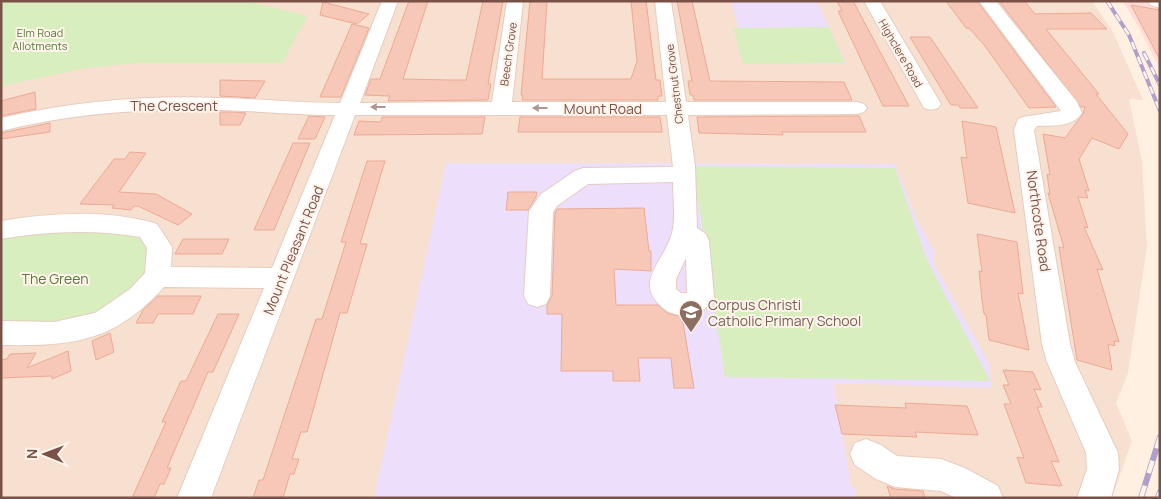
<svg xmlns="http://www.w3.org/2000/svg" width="1161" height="499" viewBox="0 0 1161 499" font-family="Manrope,sans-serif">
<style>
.residential{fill:#f7e0d0}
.commercial{fill:#ffdcd6}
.education{fill:#eddffb}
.green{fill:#d9eebf}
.building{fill:#f7c7b7;stroke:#ebaa95}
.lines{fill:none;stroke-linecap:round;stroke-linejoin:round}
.minor-casing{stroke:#e6ccbf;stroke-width:2}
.minor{fill:#fff;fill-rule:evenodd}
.rail-far1-casing{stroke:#b09fc9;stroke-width:4}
.rail-casing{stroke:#b09fc9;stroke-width:6}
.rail-far1{stroke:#fff4eb;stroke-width:2.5;stroke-dasharray:8;stroke-linecap:butt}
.rail{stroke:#fff4eb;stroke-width:4.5;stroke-dasharray:13;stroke-linecap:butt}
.oneway{fill:#af9790}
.labels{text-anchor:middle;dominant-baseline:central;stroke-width:4;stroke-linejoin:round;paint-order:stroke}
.far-park-label{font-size:11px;fill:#567a3a;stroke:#fff4eb}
.far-street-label{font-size:11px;fill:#795146;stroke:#fff4eb}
.street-label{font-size:14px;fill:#795146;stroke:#fff4eb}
.park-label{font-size:14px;fill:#567a3a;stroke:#fff4eb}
.education-label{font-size:14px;fill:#785e54;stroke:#fff4eb;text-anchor:start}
</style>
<rect width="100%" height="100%" fill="#fff0e2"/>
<!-- residential -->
<path class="residential" d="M1 1H1092L1113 32 1143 100 1129 99 1142 161 1147 247 1128 373 1116 403 1132 441 1112 498H1Z"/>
<!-- commercial -->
<path class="commercial" d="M1123 1H1160V69L1140 30Z"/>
<!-- education -->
<path class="education" d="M731 1H817L846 64 747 63Z
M446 163 895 164 918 222 935 252 933 262 990 365 991 388 834 383 851 486H854L856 498H374Z"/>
<!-- green -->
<path class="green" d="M1 1H246L300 14 307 17 282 63H136L87 68 1 86Z
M829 27 845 63 743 64 733 28Z
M693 166 895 168 927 260 990 381 725 377Z
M1 230H148L158 277 102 323 1 333Z"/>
<!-- building -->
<path class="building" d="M409 1H428L403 79 449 80H466L483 1H503L488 84H491L488 100 388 101 390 96 365 95 371 79H380Z
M530 1H547L542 79H631L637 61 631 1H646L656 80H660L662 96H658V100H522L523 95H521Z
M677 1H692L710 81 844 82 852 100H694L693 95H690L688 81H692Z
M837 1H853L909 106H883L838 11H842Z
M946 1H977L1056 107 1029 108 985 46 969 28H966Z
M999 1H1024L1035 14 1091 13 1107 29H1046L1099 94H1096L1128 134 1119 149 1092 138 1079 159 1089 191 1085 190 1088 198 1078 197 1088 228 1084 227 1103 270 1097 269 1119 342 1114 341 1115 346 1108 344 1112 370 1077 360 1059 247 1064 248 1048 193 1050 194 1047 174 1050 175 1043 134 1065 138 1083 114 1085 107H1081Z
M323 2 369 14 357 24 320 15Z
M1131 5 1160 10V60Z
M352 24 369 28 341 97H320Z
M910 37H930L978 108H960L959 105H951Z
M220 80 265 81 255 98 220 96Z
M35 92 36 109 1 116V101Z
M220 112H234L246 113 240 125H220Z
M309 116 325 117 315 139H298Z
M859 116 866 132H782L783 135 699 133 697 117Z
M382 117H485L482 134 354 135 359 121 381 122Z
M520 117H660L662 132H518Z
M962 121 996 127 1015 213 968 203 961 157 967 158Z
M50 123V132L1 139V133Z
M293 143H310L274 230H254Z
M130 152 146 153 119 192 156 194 192 214 178 225 138 206H134L131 210 112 208 114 205 80 204 114 159H125Z
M367 161H385L360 244H367L347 313H340L307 432H301L292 459H299L294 474H290L283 498H253L259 480H263L316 319H322L346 242H341Z
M508 192H537L536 197 528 210H506Z
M644 208 649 251H651V271L614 269 616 305H658L667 313 682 317 694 388H674L671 358H638L640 381H613V371H561L562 314H547V305L552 296 555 213 557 209Z
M977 234 1017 242 1023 294 1018 293 1029 350 989 340 986 315 984 314 982 300 979 271 982 272Z
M183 239H229L222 254H175Z
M158 296H201L193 314H158L153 323H136L143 310Z
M218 314H239L213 372H208L167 468H171L164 484H160L154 498H132L166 422H162L181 381H186Z
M110 333 114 352 96 360 92 341Z
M68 351 71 371 52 379V376L1 378V360L7 359 10 354 36 353 27 368Z
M1003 370 1033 372 1041 390 1034 389 1042 407H1037L1059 462 1051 461 1062 486 1026 483 1017 457 1024 458 1004 404H1011L1003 385H1009Z
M905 403 967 406 978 435 915 432 917 437 842 434 835 405 906 408Z
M887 486 895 489 923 491 925 498H891Z"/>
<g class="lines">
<!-- minor casing -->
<g class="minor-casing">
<path id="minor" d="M382 1H398L360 103 492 102 507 1H523L512 102H666L655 1H671L686 102H857L864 104 867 108 864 112 857 114 688 115 695 166 697 228 706 234 709 241 714 297 703 311C690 315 674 318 663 308 632 282 665 261 672 233 676 218 673 197 673 182L588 184 557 206 553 212 550 296 546 304 537 307 528 304 524 296 529 211 541 194 575 171 583 168 673 167 667 115H355L211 498H177L264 288 164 287C113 343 73 346 1 345V321L54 322 95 313 130 289 145 273 147 248 140 237C94 229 47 231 1 239V221C51 213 107 209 157 224L172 247 171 267 272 268 335 115C296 115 259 111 220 110 146 108 74 113 1 131V118C74 101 147 95 221 98 261 99 300 103 340 103ZM686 258 687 293H681L676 289V279Z
M864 1H880L941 104 938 108 931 110 924 108Z
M979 1H996L1077 102 1082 113C1072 128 1052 125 1037 126L1034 130 1070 344 1075 362 1118 453 1119 469 1111 498H1077L1087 469 1086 453 1047 362 1042 344 1014 130 1018 119 1023 117 1061 111Z
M1148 1H1160V8L1150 5Z
M866 439 881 445 897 456 941 459 965 468 998 486 1003 498H956L941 491 895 487 876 479 855 465 850 454 855 443Z"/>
</g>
<!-- minor -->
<use href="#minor" class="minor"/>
<!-- rail-far1 casing -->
<g class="rail-far1-casing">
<path id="rail-far1" d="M1107 1 1129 35 1160 111
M1144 53 1160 85"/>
</g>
<!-- rail casing -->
<g class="rail-casing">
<path id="rail" d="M1141 498 1160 437
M1158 498 1160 492"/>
</g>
<!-- rail-far1 -->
<use href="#rail-far1" class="rail-far1"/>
<!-- rail -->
<use href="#rail" class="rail"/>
</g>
<!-- one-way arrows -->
<defs><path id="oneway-solid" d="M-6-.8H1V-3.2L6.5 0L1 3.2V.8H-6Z" transform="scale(1.25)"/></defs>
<g class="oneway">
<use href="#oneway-solid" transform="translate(378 107) rotate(-180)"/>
<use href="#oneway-solid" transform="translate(540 108) rotate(-180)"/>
</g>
<!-- icons -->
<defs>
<g id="school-pin" transform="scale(1.25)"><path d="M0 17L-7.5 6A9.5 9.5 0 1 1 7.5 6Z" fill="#8d6e63" stroke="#fff4eb"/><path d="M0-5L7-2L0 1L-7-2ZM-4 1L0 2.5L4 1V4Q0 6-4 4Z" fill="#fff"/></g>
</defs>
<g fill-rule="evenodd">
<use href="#school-pin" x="691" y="312"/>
</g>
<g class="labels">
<!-- far-park labels -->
<g class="far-park-label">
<text x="40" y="32">Elm Road<tspan x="40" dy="13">Allotments</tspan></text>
</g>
<!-- far-street labels -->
<g class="far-street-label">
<text transform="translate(901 53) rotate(60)">Highclere Road</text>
<text transform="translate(508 54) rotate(-82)">Beech Grove</text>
<text transform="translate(674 84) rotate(-97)">Chestnut Grove</text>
</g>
<!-- street labels -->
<g class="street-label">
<text x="174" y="105">The Crescent</text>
<text x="603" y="108">Mount Road</text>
<text transform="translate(1039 221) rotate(82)">Northcote Road</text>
<text transform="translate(293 250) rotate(-68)">Mount Pleasant Road</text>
</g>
<!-- park labels -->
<g class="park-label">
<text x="55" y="278">The Green</text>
</g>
<!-- education labels -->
<g class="education-label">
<text x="708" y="304">Corpus Christi<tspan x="708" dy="16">Catholic Primary School</tspan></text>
</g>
</g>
<!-- border -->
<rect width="1161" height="499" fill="none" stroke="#795146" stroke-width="5"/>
<!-- north arrow -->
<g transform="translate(45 454) rotate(271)" stroke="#fff4eb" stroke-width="4" paint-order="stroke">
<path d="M0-4L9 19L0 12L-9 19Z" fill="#795146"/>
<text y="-8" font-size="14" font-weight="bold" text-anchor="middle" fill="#795146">N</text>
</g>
</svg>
